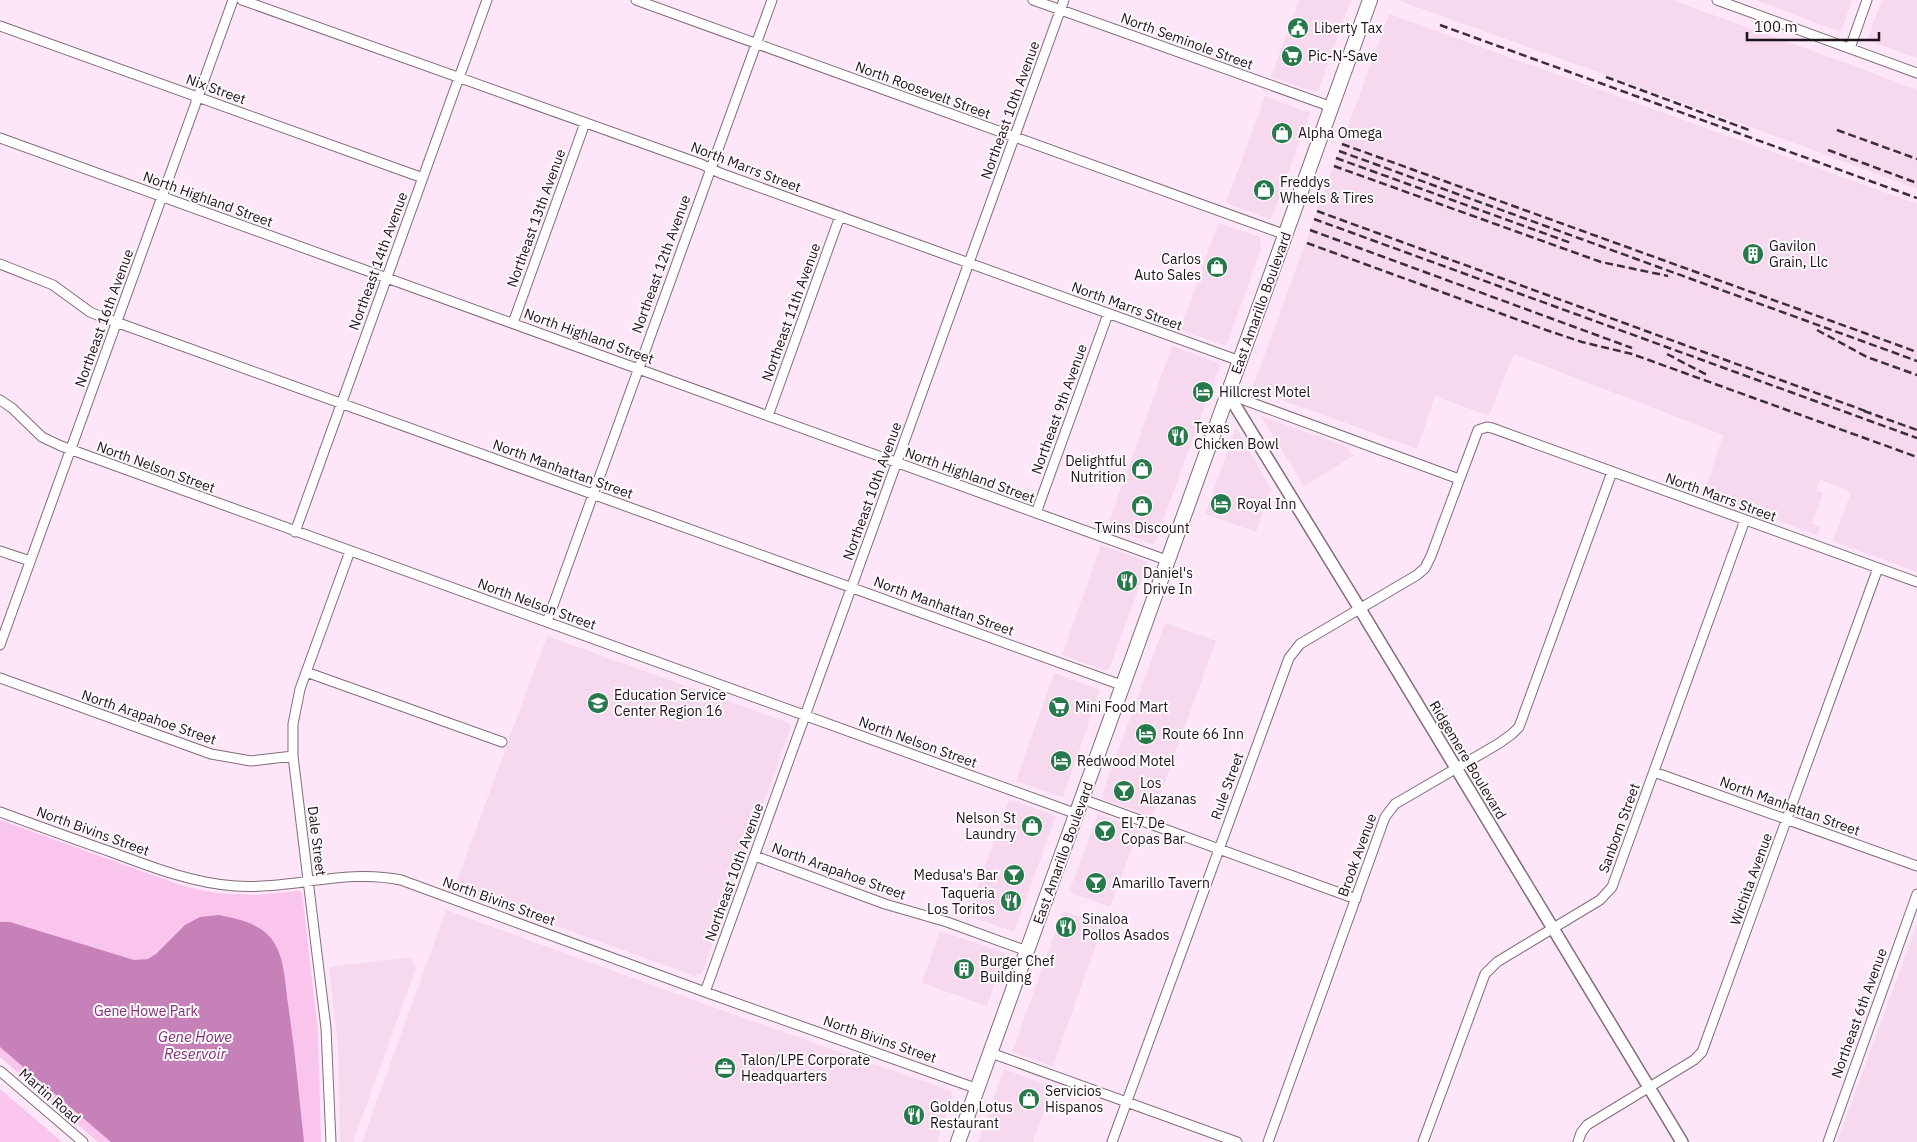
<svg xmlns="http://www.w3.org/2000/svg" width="1917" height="1142" viewBox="0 0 1917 1142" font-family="'IBM Plex Sans',sans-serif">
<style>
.built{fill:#f6d9ef;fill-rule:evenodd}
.green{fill:#f9c5ed}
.water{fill:#c682b8}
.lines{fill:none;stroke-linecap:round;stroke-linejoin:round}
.minor-casing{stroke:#816d7c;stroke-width:11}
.major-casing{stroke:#816d7c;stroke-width:14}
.highway-casing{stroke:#816d7c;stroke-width:16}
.minor{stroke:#fff;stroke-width:9}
.major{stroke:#fff;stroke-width:11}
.highway{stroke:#fff;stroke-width:14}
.rail{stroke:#3a3038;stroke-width:2.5;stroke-dasharray:8 4;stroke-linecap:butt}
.labels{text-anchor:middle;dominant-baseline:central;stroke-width:4;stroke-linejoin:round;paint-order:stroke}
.poi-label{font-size:14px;fill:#1c141a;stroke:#fef9fd;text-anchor:start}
.street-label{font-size:14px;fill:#1c141a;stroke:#fef9fd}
.park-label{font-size:14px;fill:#813174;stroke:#fef9fd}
.water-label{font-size:15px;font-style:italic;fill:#823175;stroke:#fef9fd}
</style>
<rect width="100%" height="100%" fill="#fde6f7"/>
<!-- built -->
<path class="built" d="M1299 0H1351L1318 91 1315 92 1271 77Z
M1397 0H1672L1854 66 1917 90V189L1770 134Z
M1755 0H1852L1841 32Z
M1882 0H1917V58L1867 40Z
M1389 14 1917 204V572L1704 493 1723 435 1514 354 1489 416 1435 396 1417 449 1252 389ZM1820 480 1851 492 1833 541 1818 535 1821 527 1812 523 1823 493 1816 490Z
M1265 96 1310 113 1272 218 1270 219 1226 203Z
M1218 223 1260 237 1261 249 1227 344 1224 345 1180 330Z
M1172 346 1219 363 1220 365 1155 542 1152 544 1107 527Z
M1261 416 1347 447 1353 456 1304 486Z
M1236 427 1271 489 1256 532 1205 514Z
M1101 545 1148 562 1110 667 1107 671 1062 655Z
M1165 623 1216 641 1152 817 1103 799V792Z
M547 636 789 723 791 727 702 973 695 976 454 889Z
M1054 673 1100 690 1063 797 1016 781Z
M1009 799 1056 816 1014 932 967 915Z
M1098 814 1139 829 1110 907 1069 892Z
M446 910 704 1004 951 1091 952 1098 937 1142H362Z
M1063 911 1103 925 1053 1066 1012 1052Z
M1917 924V1142H1837Z
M940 931 1005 953 987 1006 922 983Z
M411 957 416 968 353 1142H340L338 1047 329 967Z
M1004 1069 1053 1087 1033 1142H978Z"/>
<!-- green -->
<path class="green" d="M0 820 183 886 216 893 255 895 299 891 302 893 318 1031 321 1142H98L0 1057Z
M0 1089 62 1142H0Z"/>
<!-- water -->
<path class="water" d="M219 915C239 919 264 924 275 944 285 961 285 985 288 1004 295 1050 299 1096 304 1142H111L0 1047V922H10L134 960 148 959 156 954 185 925 200 917Z"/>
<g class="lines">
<!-- minor casing -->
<g class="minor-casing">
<path id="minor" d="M242 0 701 164 720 173 1240 361
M636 0 1286 235
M1033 0 1332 107
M1717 0 1917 73
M0 26 423 178
M1850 48 1867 0
M0 138 1169 561
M0 264 53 285 90 312 102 317 1124 686
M513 323 585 123
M1228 394 1459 479
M0 400 12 408 42 437 61 446 1077 814
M768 416 840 216
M1036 513 1108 314
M295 532 487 0
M0 551 30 561
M547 622 772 0
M0 645 233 0
M306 672 502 742
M0 678 211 754 251 761 293 756
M1654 772 1917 866
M1082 799 1356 899
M0 812C38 826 76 840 114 853 154 868 193 883 235 886 291 890 345 868 401 880L705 992 978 1089
M755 856 885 904 947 922 1027 951
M705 992 1064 0
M991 1053 1237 1142
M0 1071 83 1142
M331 1142 326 1028 293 756V724L300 689 350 551
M1112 1142 1289 658 1300 644 1417 575 1425 568 1431 556 1478 430 1487 427 1492 428 1917 582
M1268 1142 1385 817 1395 804 1498 744 1512 734 1519 727 1612 472
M1423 1142 1485 974 1497 962 1600 900 1612 887 1745 520
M1578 1142 1581 1133 1587 1125 1694 1060 1702 1052 1878 568
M1828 1142 1917 894"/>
</g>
<!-- major casing -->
<g class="major-casing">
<path id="major" d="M1228 394 1360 609 1682 1142"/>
</g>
<!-- highway casing -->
<g class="highway-casing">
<path id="highway" d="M958 1142 1370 0"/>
</g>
<!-- minor -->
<use href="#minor" class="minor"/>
<!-- major -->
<use href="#major" class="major"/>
<!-- highway -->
<use href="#highway" class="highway"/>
<!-- rail -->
<path class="rail" d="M1440 25 1917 198
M1606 77 1749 130
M1837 130 1917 159
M1342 144 1917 352
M1828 150 1917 183
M1339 151 1917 361
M1336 158 1571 243
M1334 166 1601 262 1668 276
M1317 211 1871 413
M1314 219 1917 438
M1310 230 1632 348
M1307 243 1546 330 1582 342 1632 354 1917 457
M1817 330 1867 357 1917 375
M1667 354 1709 376
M1864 411 1917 430"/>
</g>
<!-- icons -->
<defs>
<g id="civic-disc" transform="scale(1.125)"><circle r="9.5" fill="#27794b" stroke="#fef9fd"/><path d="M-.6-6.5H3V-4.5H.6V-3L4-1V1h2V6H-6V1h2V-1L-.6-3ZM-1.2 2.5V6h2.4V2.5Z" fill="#fff"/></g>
<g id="supermarket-disc" transform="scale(1.125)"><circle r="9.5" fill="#27794b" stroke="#fef9fd"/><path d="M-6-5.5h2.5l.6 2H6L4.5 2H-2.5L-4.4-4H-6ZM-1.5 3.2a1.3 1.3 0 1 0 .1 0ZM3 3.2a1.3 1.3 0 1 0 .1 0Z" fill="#fff"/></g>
<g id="shop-disc" transform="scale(1.125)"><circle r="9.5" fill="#27794b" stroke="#fef9fd"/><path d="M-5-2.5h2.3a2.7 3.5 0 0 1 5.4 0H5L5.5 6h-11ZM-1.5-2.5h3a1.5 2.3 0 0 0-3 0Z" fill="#fff"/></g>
<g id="building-disc" transform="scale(1.125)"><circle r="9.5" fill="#27794b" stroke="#fef9fd"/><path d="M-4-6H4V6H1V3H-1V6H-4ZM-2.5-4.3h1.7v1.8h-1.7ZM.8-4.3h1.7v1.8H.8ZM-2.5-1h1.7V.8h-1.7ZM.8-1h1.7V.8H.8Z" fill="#fff"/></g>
<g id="hotel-disc" transform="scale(1.125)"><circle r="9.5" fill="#27794b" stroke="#fef9fd"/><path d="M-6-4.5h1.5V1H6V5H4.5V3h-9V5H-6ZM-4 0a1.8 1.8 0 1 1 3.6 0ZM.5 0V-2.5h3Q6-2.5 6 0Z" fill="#fff"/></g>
<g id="restaurant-disc" transform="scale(1.125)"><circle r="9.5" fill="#27794b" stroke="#fef9fd"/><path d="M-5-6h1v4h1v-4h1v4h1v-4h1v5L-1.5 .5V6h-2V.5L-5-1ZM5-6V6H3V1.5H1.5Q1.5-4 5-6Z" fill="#fff"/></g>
<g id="school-disc" transform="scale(1.125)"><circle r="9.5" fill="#27794b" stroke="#fef9fd"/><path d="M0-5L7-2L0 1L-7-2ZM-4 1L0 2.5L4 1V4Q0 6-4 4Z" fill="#fff"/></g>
<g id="bar-disc" transform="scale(1.125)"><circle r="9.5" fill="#27794b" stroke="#fef9fd"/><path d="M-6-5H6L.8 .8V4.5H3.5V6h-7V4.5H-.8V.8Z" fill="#fff"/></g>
<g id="office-disc" transform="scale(1.125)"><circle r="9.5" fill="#27794b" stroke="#fef9fd"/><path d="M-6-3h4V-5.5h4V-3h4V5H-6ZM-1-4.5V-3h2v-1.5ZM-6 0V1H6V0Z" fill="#fff"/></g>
</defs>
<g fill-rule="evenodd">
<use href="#civic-disc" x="1298" y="28"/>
<use href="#supermarket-disc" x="1292" y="56"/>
<use href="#shop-disc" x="1282" y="133"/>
<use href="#shop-disc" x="1264" y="190"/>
<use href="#building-disc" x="1753" y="254"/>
<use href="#shop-disc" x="1217" y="267"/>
<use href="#hotel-disc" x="1203" y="392"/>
<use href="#restaurant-disc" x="1178" y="436"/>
<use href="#shop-disc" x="1142" y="469"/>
<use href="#hotel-disc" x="1221" y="504"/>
<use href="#shop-disc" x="1142" y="506"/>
<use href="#restaurant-disc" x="1127" y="581"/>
<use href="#school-disc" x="598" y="703"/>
<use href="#supermarket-disc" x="1059" y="707"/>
<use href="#hotel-disc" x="1146" y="734"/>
<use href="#hotel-disc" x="1061" y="761"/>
<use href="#bar-disc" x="1124" y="791"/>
<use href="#shop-disc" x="1032" y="826"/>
<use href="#bar-disc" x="1105" y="831"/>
<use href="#bar-disc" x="1014" y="875"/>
<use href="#bar-disc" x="1096" y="883"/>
<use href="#restaurant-disc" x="1011" y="901"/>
<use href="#restaurant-disc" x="1066" y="927"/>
<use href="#building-disc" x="964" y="969"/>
<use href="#office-disc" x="725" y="1068"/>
<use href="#shop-disc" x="1029" y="1099"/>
<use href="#restaurant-disc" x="914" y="1115"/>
</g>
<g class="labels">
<!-- poi labels -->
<g class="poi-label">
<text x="1314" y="28">Liberty Tax</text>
<text x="1308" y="56">Pic-N-Save</text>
<text x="1298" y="133">Alpha Omega</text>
<text x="1280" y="182">Freddys<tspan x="1280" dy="16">Wheels &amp; Tires</tspan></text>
<text x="1769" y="246">Gavilon<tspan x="1769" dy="16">Grain, Llc</tspan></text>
<text x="1201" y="259" text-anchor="end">Carlos<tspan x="1201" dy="16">Auto Sales</tspan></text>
<text x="1219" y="392">Hillcrest Motel</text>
<text x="1194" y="428">Texas<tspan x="1194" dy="16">Chicken Bowl</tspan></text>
<text x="1126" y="461" text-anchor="end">Delightful<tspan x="1126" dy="16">Nutrition</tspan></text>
<text x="1237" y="504">Royal Inn</text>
<text x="1142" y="528" text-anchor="middle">Twins Discount</text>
<text x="1143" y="573">Daniel's<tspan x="1143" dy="16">Drive In</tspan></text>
<text x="614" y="695">Education Service<tspan x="614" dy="16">Center Region 16</tspan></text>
<text x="1075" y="707">Mini Food Mart</text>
<text x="1162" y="734">Route 66 Inn</text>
<text x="1077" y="761">Redwood Motel</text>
<text x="1140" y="783">Los<tspan x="1140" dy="16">Alazanas</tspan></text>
<text x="1016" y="818" text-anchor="end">Nelson St<tspan x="1016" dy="16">Laundry</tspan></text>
<text x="1121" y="823">El 7 De<tspan x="1121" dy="16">Copas Bar</tspan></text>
<text x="998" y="875" text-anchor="end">Medusa's Bar</text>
<text x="1112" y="883">Amarillo Tavern</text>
<text x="995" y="893" text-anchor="end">Taqueria<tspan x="995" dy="16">Los Toritos</tspan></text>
<text x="1082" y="919">Sinaloa<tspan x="1082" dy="16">Pollos Asados</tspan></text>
<text x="980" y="961">Burger Chef<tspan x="980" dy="16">Building</tspan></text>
<text x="741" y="1060">Talon/LPE Corporate<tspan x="741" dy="16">Headquarters</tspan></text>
<text x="1045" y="1091">Servicios<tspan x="1045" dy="16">Hispanos</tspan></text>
<text x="930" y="1107">Golden Lotus<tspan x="930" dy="16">Restaurant</tspan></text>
</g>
<!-- street labels -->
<g class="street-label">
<text transform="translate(1187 41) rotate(20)">North Seminole Street</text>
<text transform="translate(216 89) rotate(20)">Nix Street</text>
<text transform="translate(923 90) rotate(20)">North Roosevelt Street</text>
<text transform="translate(1010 110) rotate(-70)">Northeast 10th Avenue</text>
<text transform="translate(746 167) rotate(21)">North Marrs Street</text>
<text transform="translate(208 199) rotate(20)">North Highland Street</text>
<text transform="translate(536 218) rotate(-70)">Northeast 13th Avenue</text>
<text transform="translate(378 261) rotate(-70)">Northeast 14th Avenue</text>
<text transform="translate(661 264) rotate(-70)">Northeast 12th Avenue</text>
<text transform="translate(1261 303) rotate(-70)">East Amarillo Boulevard</text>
<text transform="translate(1127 306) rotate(20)">North Marrs Street</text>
<text transform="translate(791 312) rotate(-70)">Northeast 11th Avenue</text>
<text transform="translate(104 318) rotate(-70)">Northeast 16th Avenue</text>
<text transform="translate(589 336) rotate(20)">North Highland Street</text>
<text transform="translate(1059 409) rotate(-70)">Northeast 9th Avenue</text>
<text transform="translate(156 467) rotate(20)">North Nelson Street</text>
<text transform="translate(563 469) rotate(20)">North Manhattan Street</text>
<text transform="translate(970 475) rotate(20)">North Highland Street</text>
<text transform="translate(872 491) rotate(-70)">Northeast 10th Avenue</text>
<text transform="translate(1721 497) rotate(20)">North Marrs Street</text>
<text transform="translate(537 604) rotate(20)">North Nelson Street</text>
<text transform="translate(944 606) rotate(20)">North Manhattan Street</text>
<text transform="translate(149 717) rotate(19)">North Arapahoe Street</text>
<text transform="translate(918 742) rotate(20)">North Nelson Street</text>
<text transform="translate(1468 760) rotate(59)">Ridgemere Boulevard</text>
<text transform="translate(1227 786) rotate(-70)">Rule Street</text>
<text transform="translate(1790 806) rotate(20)">North Manhattan Street</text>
<text transform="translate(1619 828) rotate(-70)">Sanborn Street</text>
<text transform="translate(93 831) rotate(20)">North Bivins Street</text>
<text transform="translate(317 841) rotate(83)">Dale Street</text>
<text transform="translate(1063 853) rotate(-70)">East Amarillo Boulevard</text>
<text transform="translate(1357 855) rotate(-70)">Brook Avenue</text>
<text transform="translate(839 871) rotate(20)">North Arapahoe Street</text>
<text transform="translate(734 872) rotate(-70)">Northeast 10th Avenue</text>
<text transform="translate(1751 879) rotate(-70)">Wichita Avenue</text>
<text transform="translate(499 901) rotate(20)">North Bivins Street</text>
<text transform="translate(1859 1013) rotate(-70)">Northeast 6th Avenue</text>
<text transform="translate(880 1039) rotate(19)">North Bivins Street</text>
<text transform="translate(50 1096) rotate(41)">Martin Road</text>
</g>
<!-- park labels -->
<g class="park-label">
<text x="146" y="1011">Gene Howe Park</text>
</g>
<!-- water labels -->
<g class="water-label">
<text x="195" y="1036">Gene Howe<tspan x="195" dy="17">Reservoir</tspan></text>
</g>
</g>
<!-- scale -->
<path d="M1747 32v8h132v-8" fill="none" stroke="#1c141a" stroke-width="2.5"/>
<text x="1754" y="32" font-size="15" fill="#1c141a" stroke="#fef9fd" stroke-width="4" paint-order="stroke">100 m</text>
</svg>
